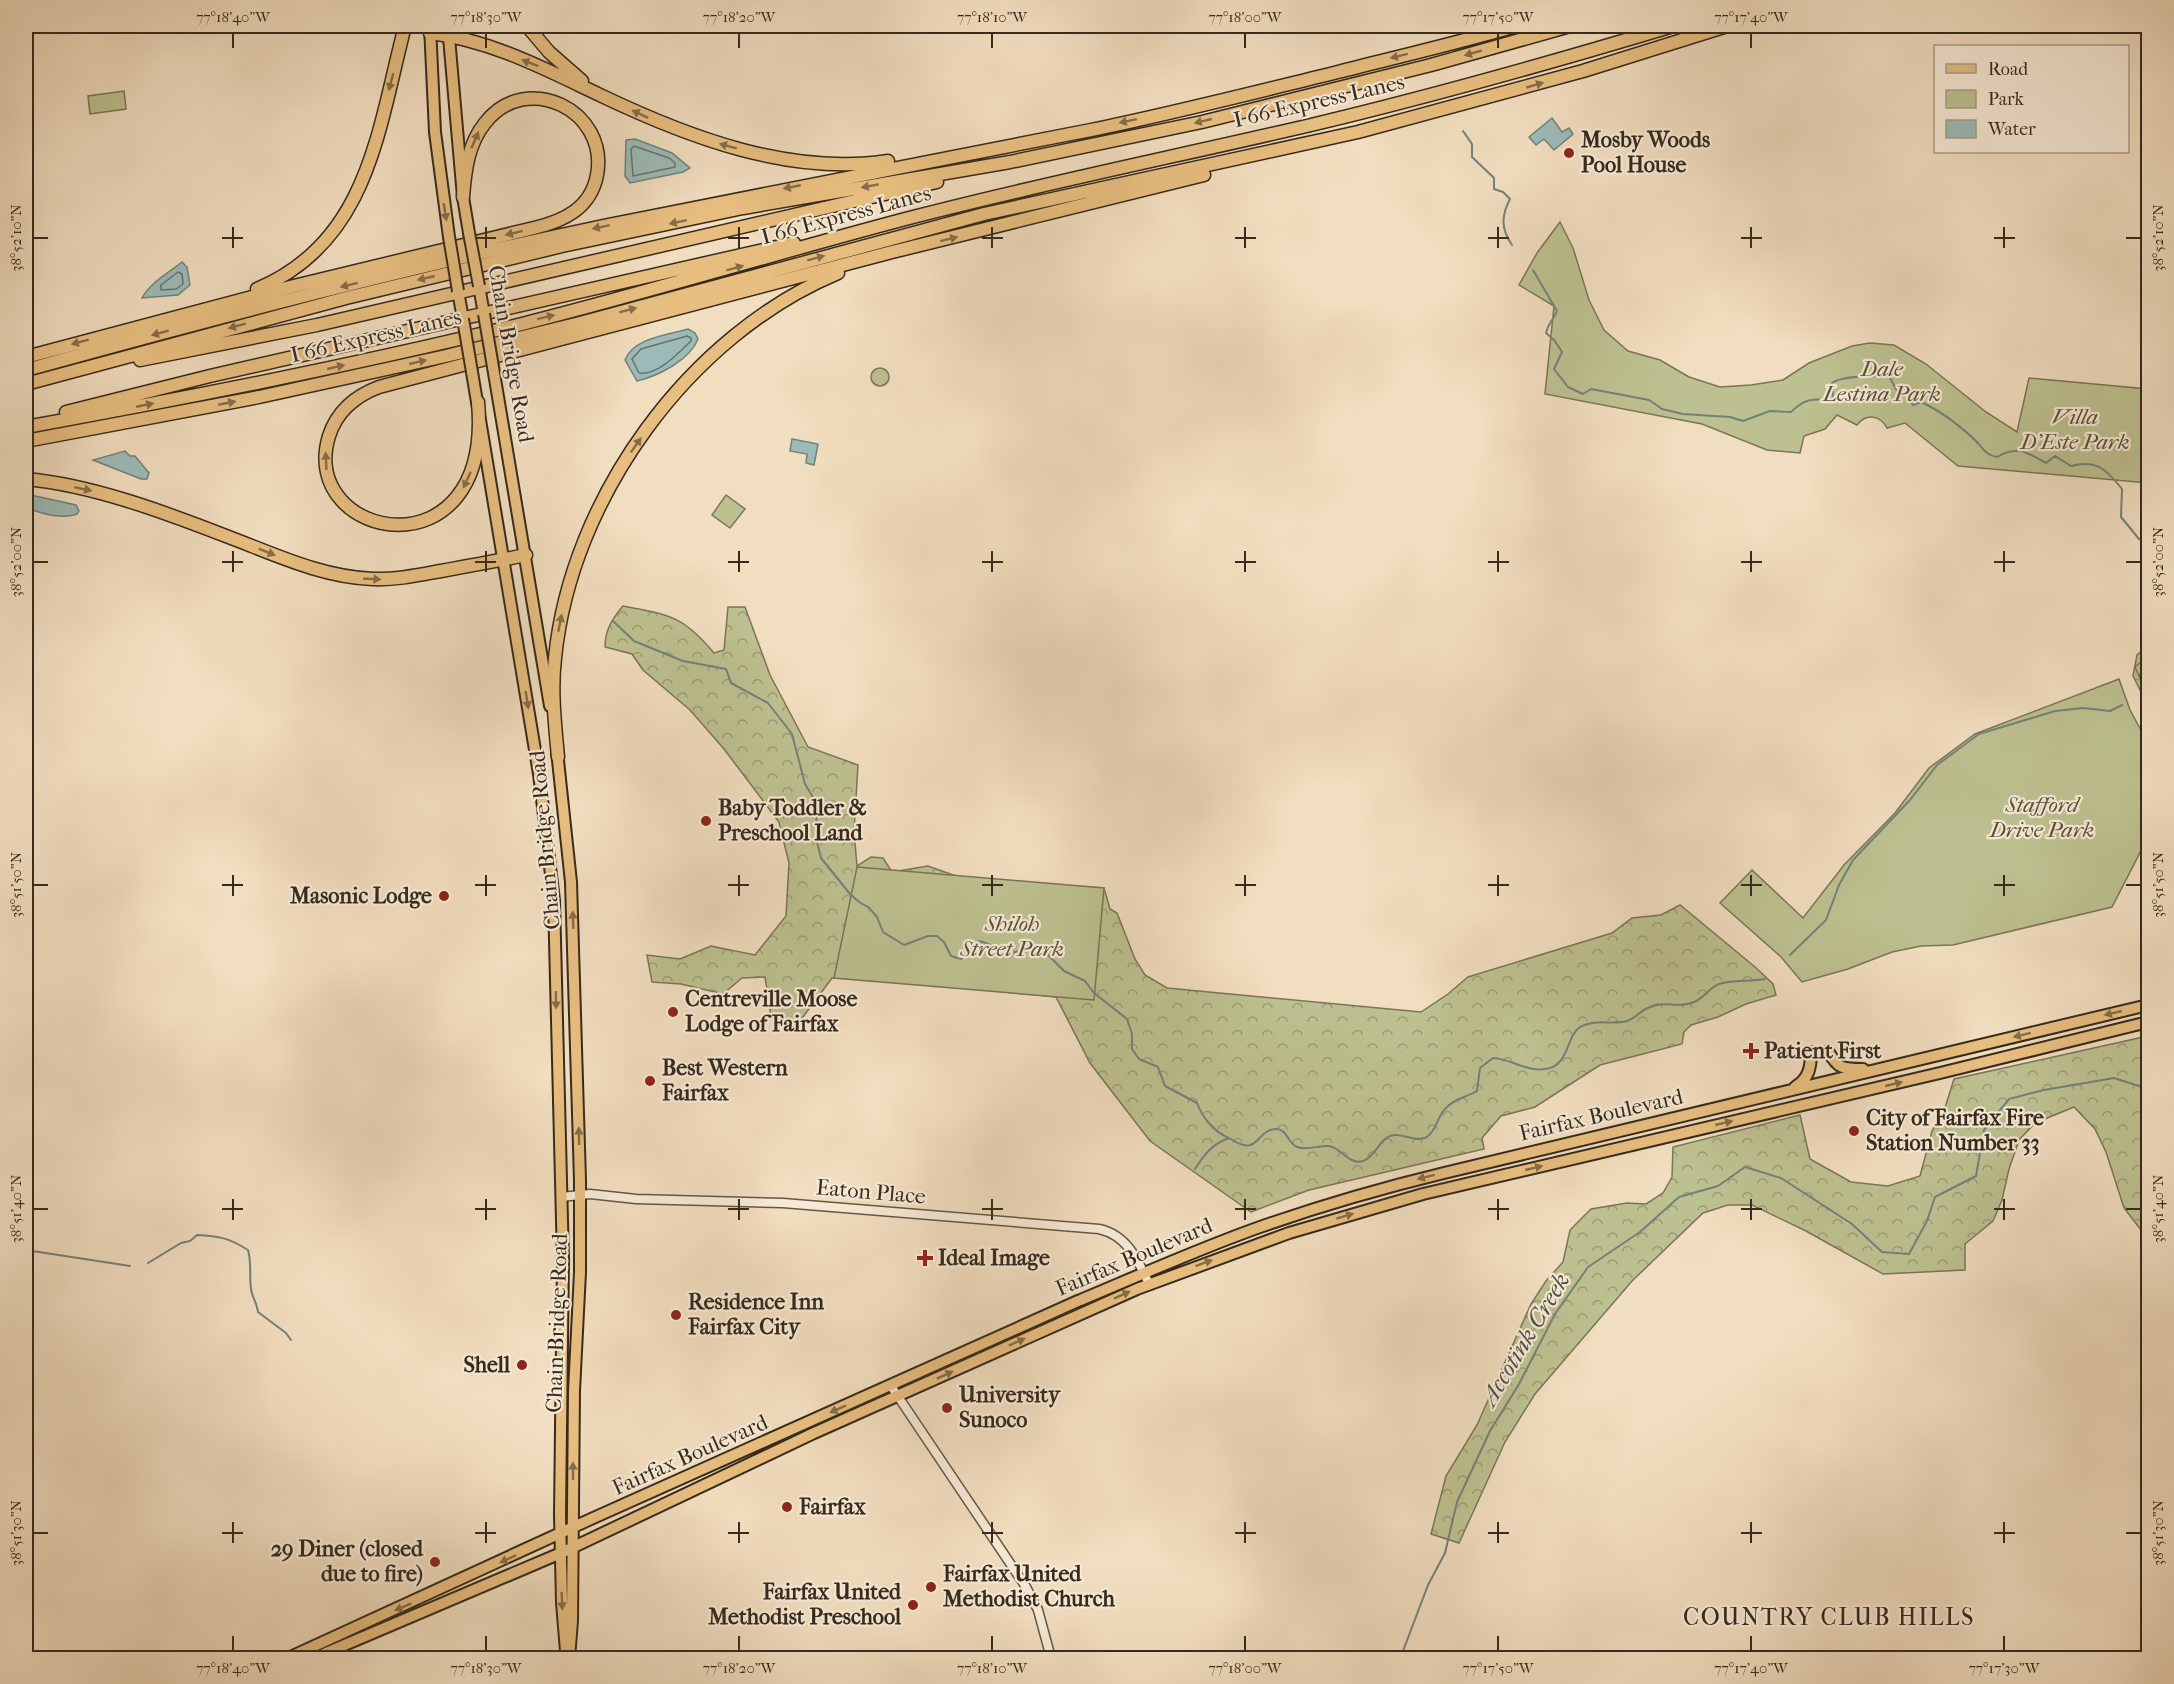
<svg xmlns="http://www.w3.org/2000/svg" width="2174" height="1684" viewBox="0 0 2174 1684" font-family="'IM FELL French Canon',serif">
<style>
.forest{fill:url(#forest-crowns);stroke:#7a7556;stroke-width:1.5}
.green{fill:#bdc090;stroke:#7a7556;stroke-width:1.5}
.water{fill:#9cbbb8;stroke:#73817a;stroke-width:1.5}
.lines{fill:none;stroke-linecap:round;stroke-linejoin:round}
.shore{stroke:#69726a;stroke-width:1.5}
.stream{stroke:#73817a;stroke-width:2}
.tertiary-casing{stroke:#655745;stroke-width:11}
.primary-casing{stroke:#362a1c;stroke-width:14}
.motorway-casing{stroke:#362a1c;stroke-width:15}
.tertiary{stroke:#f6e9d5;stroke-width:8}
.primary{stroke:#e8be80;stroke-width:10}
.motorway{stroke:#e8be80;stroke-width:12}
.primary-bridge-casing{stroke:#362a1c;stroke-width:14;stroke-linecap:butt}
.primary-bridge{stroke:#e8be80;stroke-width:10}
.oneway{fill:#866d49}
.ticks{fill:none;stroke:#362a1c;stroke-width:2}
.poi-dot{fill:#8f2418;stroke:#f6e9d5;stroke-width:2}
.labels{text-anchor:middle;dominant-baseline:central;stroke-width:4.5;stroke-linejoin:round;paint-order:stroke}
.street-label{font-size:22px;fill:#362a1c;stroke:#f6e9d5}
.poi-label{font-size:22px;font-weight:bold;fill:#362a1c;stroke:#f6e9d5;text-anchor:start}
.park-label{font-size:22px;font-style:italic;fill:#585039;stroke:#f6e9d5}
.water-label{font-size:24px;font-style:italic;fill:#504e43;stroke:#f6e9d5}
.neighbourhood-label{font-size:24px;letter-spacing:1.5px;fill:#362a1c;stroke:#f6e9d5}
.neatline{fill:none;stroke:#362a1c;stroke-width:2}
.ticks-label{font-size:15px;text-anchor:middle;fill:#362a1c}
</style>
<defs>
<pattern id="forest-crowns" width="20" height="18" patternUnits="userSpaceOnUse" patternTransform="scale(1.5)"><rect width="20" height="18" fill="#bdc090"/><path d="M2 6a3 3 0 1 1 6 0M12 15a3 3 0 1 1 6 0" fill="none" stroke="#9a9c75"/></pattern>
</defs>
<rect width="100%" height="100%" fill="#f1ddbf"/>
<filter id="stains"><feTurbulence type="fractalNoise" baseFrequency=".00333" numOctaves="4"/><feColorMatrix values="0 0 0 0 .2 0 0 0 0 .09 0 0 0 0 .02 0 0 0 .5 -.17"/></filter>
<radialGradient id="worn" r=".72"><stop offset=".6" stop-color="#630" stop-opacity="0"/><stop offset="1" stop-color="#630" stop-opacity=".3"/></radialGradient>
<!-- forest -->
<path class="forest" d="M623 606C670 615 682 615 714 653L724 650 728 607H745L770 675 808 747 858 765 854 831 857 866 871 857 883 858 892 872 928 866 970 881 1104 888 1110 909 1117 913 1135 959 1145 975 1167 988 1421 1012 1448 994 1468 977 1612 933 1632 918 1661 915 1680 905 1755 967 1773 984 1776 995 1746 1004 1718 1017 1691 1025 1684 1032 1682 1044 1600 1065 1535 1107 1501 1116 1482 1138 1484 1149 1309 1190 1251 1212 1150 1141 1090 1063 1056 997 854 977 832 978 800 1021 771 1016 765 977 742 978 723 994 681 984 652 982 647 955 680 959 711 946 755 955 786 916 789 863 779 822 724 749 690 710 643 670 632 654 605 647C605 630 612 619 623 606Z
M2148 646V706L2133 676 2137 655Z
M2148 1036V1239L2124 1208 2106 1152 2095 1129 2074 1107 2035 1123 2019 1140 2009 1169 2002 1200 1993 1221 1965 1244V1270L1883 1274 1806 1231 1752 1205H1728L1703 1213 1632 1281 1535 1394 1505 1442 1459 1543 1431 1534 1446 1476 1477 1425 1531 1304 1546 1281 1563 1262 1570 1230 1591 1209 1627 1203 1646 1204 1663 1193 1672 1177 1673 1147 1800 1115 1810 1159 1851 1182 1888 1186 1920 1176 1932 1131 1944 1111 1954 1079Z"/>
<!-- green -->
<path class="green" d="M124 91 126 109 90 114 88 96Z
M1560 222 1573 248 1589 300 1604 330 1628 351 1660 360 1689 377 1720 387 1751 385 1783 380 1809 363 1852 346 1870 343 1894 345 1926 364 1986 412 2017 432 2029 378 2148 389V483L1958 466 1905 423 1887 428C1880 415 1866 413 1857 425L1837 415 1825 429 1804 436 1800 453 1767 450 1702 424 1545 394 1554 306 1519 285 1537 253Z
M871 377a9 9 0 1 1 18 0a9 9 0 1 1-18 0Z
M726 495 745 509 730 528 712 515Z
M2148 656V696L2135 667Z
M2119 679 2130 710 2142 732 2148 750V837L2112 907 1953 945 1921 946 1892 952 1848 969 1802 982 1781 957 1720 903 1752 870 1803 918 1844 865 1895 813 1929 768 1975 734Z
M857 867 1104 888 1094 1000 834 978Z"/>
<!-- water -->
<path class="water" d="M1552 118 1562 132 1569 128 1573 134 1554 150 1544 139 1536 145 1529 137Z
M635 139 672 153 690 168 683 172 630 183 625 176 626 140Z
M182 262 187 267 190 285 178 295 142 298C150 283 168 273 182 262Z
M688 329 695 333 698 339C690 360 658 376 637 381L625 360C633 338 668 335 688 329Z
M792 439 818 444 814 465 806 463 807 454 790 451Z
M125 451 130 456H135L149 473 147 479H141L93 460Z
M26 494 76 505 79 511 77 514C60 520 42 513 26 508Z"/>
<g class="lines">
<!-- shore -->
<path class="shore" d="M634 146 669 158 675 163V167L633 176 631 149Z
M178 272 182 274 183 284 176 289 161 290V285Z
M687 336 691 338V341C678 353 658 376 639 373L632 359 641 349Z"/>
<!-- stream -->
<path class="stream" d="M1463 131 1472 144V157L1494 178V189L1503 192 1510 199C1501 216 1501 229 1512 245
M1533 270 1557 311C1553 321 1549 321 1546 333L1555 341 1562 352 1554 369 1568 387 1583 394 1591 389 1649 400 1662 409 1683 414 1730 417 1743 421 1770 411 1791 412C1807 397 1812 400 1833 399L1832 383C1842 375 1875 376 1889 376L1897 391 1907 395 1913 405 1921 402C1941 411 1960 426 1975 440 1983 448 1985 455 1997 457 2018 445 2026 452 2046 463L2055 456 2071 466C2097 459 2107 470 2122 489L2121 517 2139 539 2148 542
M613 621 634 641 683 661 726 669 731 683 768 703 792 734 805 784 817 804 816 838 821 858 850 894 859 902 868 907 877 917 883 932 904 945 928 936H937L944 942 951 956 961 959 972 952 978 941C1002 945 1003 962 1028 946L1041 948 1064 971 1085 981 1094 993 1127 1019 1132 1034V1049L1139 1059 1158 1067 1165 1086 1197 1103C1202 1117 1214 1132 1229 1138
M2139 676 2148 663
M1790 955 1826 920 1839 885 1853 860 1910 800 1937 765 1979 734 2055 711 2083 708 2110 711 2122 705
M1195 1169C1204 1155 1212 1144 1229 1138 1261 1159 1254 1129 1277 1129 1287 1130 1288 1143 1297 1147 1306 1151 1319 1145 1329 1146 1339 1148 1343 1156 1352 1160 1369 1169 1377 1143 1388 1137 1400 1130 1417 1145 1428 1136 1436 1130 1438 1116 1445 1109 1453 1099 1467 1097 1477 1091L1480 1068 1493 1058C1513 1059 1528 1074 1550 1068 1570 1062 1566 1034 1582 1026 1595 1019 1613 1025 1627 1021 1636 1018 1641 1010 1650 1007 1665 1000 1679 1009 1694 1002 1704 998 1710 987 1719 984 1734 979 1750 982 1765 979
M26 1250 130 1266
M148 1263 181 1243 190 1241 197 1235C219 1236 229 1238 248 1250 252 1265 249 1275 251 1289 252 1297 257 1303 258 1312L286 1333 291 1340
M1107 1272 1116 1264
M1398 1658 1403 1651 1428 1585 1445 1553 1457 1502 1490 1431 1519 1384 1555 1314 1588 1267 1640 1232 1679 1197 1718 1186 1745 1167 1781 1178 1852 1224 1882 1252 1909 1254 1927 1221 1935 1197 1976 1176 1984 1130 2009 1099 2044 1090 2114 1078 2145 1088 2148 1087"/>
<!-- tertiary casing -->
<g class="tertiary-casing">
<path id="tertiary" d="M561 1197 590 1194 636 1199 783 1203 1099 1229C1127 1235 1138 1260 1149 1284
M891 1386 1026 1587 1038 1610 1051 1658"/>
</g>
<!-- primary casing -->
<g class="primary-casing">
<path id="primary" d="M430 26 435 132 449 237
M448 26 463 197 469 233
M479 286 484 314
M458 291 463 319
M493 367 550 706
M472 372 539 774 554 900 563 1260 560 1515 562 1603 566 1651
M557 751 571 882 580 1180V1272L574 1391 572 1621 569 1658
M1828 1051C1838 1069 1843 1069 1863 1069
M1795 1087C1809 1079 1811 1067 1811 1052
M288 1658 591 1519 1078 1301C1138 1276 1198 1249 1260 1227 1320 1206 1382 1188 1444 1173L2148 1005
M314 1658 561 1553 814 1433 1137 1289 1289 1233 1423 1194 1940 1073 2148 1022"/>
</g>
<!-- motorway casing -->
<g class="motorway-casing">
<path id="motorway" d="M527 26 549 52 582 81
M430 33C491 40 547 70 602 96 688 137 790 176 888 161
M257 289C369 242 378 129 405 26
M26 357 294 286 534 228C564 221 591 208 597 175 609 110 526 70 485 123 468 144 465 171 463 197
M140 360 317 325 937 182
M26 370C218 317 412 266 608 225 768 192 930 162 1091 130 1174 113 1256 92 1338 72 1397 57 1457 43 1516 26
M26 384 346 298 562 246 743 208 1010 162 1202 122 1431 65 1570 26
M478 402C494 579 297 541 329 436 337 411 355 396 379 387L892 252 1204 175
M66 412 210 376 794 243
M26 427C193 397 360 364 526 323 656 290 783 251 913 217 1044 183 1178 156 1311 125 1433 96 1553 62 1673 26
M26 441 259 397 446 356 580 323 984 214 1358 132 1583 71 1727 26
M26 479C92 485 164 512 226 536 274 554 321 577 373 579 396 580 419 575 441 571 469 566 497 561 526 555
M558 757C555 724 551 691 555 658 571 498 689 335 838 273"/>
</g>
<!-- tertiary -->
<use href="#tertiary" class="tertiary"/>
<!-- primary -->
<use href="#primary" class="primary"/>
<!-- motorway -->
<use href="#motorway" class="motorway"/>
<!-- primary-bridge casing -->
<g class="primary-bridge-casing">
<path id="primary-bridge" d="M469 233 479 286
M449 237 458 291
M484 314 493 367
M463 319 472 372"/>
</g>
<!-- primary-bridge -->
<use href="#primary-bridge" class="primary-bridge"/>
</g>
<!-- one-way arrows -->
<defs><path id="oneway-solid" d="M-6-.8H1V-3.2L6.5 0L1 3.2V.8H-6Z" transform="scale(1.5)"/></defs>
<g class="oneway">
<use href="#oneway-solid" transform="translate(1473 53) rotate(164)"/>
<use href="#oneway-solid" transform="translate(1399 56) rotate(166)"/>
<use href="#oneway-solid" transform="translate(530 63) rotate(-159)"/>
<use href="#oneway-solid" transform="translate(391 82) rotate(105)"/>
<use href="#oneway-solid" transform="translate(1535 85) rotate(-16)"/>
<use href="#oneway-solid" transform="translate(640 114) rotate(-155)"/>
<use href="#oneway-solid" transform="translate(1128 121) rotate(168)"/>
<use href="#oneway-solid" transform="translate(1203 121) rotate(167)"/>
<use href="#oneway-solid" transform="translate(475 140) rotate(-66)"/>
<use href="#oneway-solid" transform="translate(728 146) rotate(-165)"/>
<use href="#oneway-solid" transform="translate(870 186) rotate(170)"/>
<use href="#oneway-solid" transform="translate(792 187) rotate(169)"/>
<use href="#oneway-solid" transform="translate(445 212) rotate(81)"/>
<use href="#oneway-solid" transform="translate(678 222) rotate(168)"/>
<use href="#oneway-solid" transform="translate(601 227) rotate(168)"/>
<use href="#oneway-solid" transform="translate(514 233) rotate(166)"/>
<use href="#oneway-solid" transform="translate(949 239) rotate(-14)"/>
<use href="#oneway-solid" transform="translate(816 258) rotate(-15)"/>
<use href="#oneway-solid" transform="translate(735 268) rotate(-15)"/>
<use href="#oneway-solid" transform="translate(426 278) rotate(167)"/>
<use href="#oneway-solid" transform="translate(349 285) rotate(166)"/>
<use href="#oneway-solid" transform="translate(628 310) rotate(-15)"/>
<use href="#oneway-solid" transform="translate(546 317) rotate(-14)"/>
<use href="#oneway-solid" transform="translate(237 326) rotate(165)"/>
<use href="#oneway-solid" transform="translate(160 333) rotate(165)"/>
<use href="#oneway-solid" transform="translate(80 342) rotate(165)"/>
<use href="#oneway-solid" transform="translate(418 362) rotate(-13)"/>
<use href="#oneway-solid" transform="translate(336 367) rotate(-13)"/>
<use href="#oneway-solid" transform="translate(227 403) rotate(-11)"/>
<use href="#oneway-solid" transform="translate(145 405) rotate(-11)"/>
<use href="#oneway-solid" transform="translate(636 445) rotate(-55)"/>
<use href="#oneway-solid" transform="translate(326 461) rotate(-93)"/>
<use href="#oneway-solid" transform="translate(467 480) rotate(115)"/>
<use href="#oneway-solid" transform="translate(83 489) rotate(12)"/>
<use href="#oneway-solid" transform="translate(267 552) rotate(22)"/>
<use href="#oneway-solid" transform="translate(372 579) rotate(3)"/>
<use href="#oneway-solid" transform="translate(560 623) rotate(-79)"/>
<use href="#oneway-solid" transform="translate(527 700) rotate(81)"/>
<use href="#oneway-solid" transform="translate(573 920) rotate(-92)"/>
<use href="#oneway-solid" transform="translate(556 1000) rotate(89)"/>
<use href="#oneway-solid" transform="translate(2113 1013) rotate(167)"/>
<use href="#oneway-solid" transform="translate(2022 1035) rotate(166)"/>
<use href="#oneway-solid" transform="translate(1894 1084) rotate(-13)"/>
<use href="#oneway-solid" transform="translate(1724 1123) rotate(-13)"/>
<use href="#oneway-solid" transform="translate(579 1136) rotate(-91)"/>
<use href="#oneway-solid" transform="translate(1534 1168) rotate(-13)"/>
<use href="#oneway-solid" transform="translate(1426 1177) rotate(166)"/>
<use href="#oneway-solid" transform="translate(1345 1216) rotate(-17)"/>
<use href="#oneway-solid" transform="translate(1204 1263) rotate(-20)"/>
<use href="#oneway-solid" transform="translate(1122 1295) rotate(-24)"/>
<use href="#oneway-solid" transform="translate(1017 1342) rotate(-24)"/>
<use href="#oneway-solid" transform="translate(945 1375) rotate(-24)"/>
<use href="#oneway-solid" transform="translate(838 1409) rotate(156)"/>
<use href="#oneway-solid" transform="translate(573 1471) rotate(-90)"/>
<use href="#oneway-solid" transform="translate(508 1559) rotate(155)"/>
<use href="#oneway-solid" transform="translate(562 1601) rotate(88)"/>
<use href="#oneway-solid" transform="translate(403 1607) rotate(156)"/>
</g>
<!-- ticks -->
<path class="ticks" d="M233 33V48M486 33V48M739 33V48M992 33V48M1245 33V48M1498 33V48M1751 33V48M233 227V248M486 227V248M739 227V248M992 227V248M1245 227V248M1498 227V248M1751 227V248M2004 227V248M33 238H48M222 238H243M475 238H496M728 238H749M982 238H1003M1235 238H1256M1488 238H1509M1741 238H1762M1994 238H2015M2126 238H2141M233 551V572M486 551V572M739 551V572M992 551V572M1245 551V572M1498 551V572M1751 551V572M2004 551V572M33 562H48M222 562H243M475 562H496M728 562H749M982 562H1003M1235 562H1256M1488 562H1509M1741 562H1762M1994 562H2015M2126 562H2141M233 875V896M486 875V896M739 875V896M992 875V896M1245 875V896M1498 875V896M1751 875V896M2004 875V896M33 885H48M222 885H243M475 885H496M728 885H749M982 885H1003M1235 885H1256M1488 885H1509M1741 885H1762M1994 885H2015M2126 885H2141M233 1199V1220M486 1199V1220M739 1199V1220M992 1199V1220M1245 1199V1220M1498 1199V1220M1751 1199V1220M2004 1199V1220M33 1209H48M222 1209H243M475 1209H496M728 1209H749M982 1209H1003M1235 1209H1256M1488 1209H1509M1741 1209H1762M1994 1209H2015M2126 1209H2141M233 1522V1543M486 1522V1543M739 1522V1543M992 1522V1543M1245 1522V1543M1498 1522V1543M1751 1522V1543M2004 1522V1543M33 1533H48M222 1533H243M475 1533H496M728 1533H749M982 1533H1003M1235 1533H1256M1488 1533H1509M1741 1533H1762M1994 1533H2015M2126 1533H2141M233 1636V1651M486 1636V1651M739 1636V1651M992 1636V1651M1245 1636V1651M1498 1636V1651M1751 1636V1651M2004 1636V1651"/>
<!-- markers -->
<g class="poi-dot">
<circle cx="1569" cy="153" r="6"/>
<circle cx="706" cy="821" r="6"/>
<circle cx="444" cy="896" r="6"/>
<circle cx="673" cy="1012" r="6"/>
<path d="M1748 1042h6v6h6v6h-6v6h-6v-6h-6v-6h6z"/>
<circle cx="650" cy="1081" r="6"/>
<circle cx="1854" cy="1131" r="6"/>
<path d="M922 1249h6v6h6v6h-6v6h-6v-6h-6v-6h6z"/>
<circle cx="676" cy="1315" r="6"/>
<circle cx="522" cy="1365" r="6"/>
<circle cx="947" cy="1408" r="6"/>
<circle cx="787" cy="1507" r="6"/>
<circle cx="435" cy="1562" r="6"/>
<circle cx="931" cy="1587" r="6"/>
<circle cx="913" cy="1605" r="6"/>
</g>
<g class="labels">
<!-- street labels -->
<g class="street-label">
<text transform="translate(1319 101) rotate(-13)">I 66 Express Lanes</text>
<text transform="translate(846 215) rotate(-15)">I 66 Express Lanes</text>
<text transform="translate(376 336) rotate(-13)">I 66 Express Lanes</text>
<text transform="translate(511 354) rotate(80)">Chain Bridge Road</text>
<text transform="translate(545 840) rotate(-95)">Chain Bridge Road</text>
<text transform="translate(1601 1115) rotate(-13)">Fairfax Boulevard</text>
<text transform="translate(871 1192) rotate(5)">Eaton Place</text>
<text transform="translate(1134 1257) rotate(-23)">Fairfax Boulevard</text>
<text transform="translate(557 1323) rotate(-88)">Chain Bridge Road</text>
<text transform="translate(690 1455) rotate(-24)">Fairfax Boulevard</text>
</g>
<!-- poi labels -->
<g class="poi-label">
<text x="1581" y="140">Mosby Woods<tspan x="1581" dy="25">Pool House</tspan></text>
<text x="718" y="808">Baby Toddler &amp;<tspan x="718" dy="25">Preschool Land</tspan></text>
<text x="432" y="896" text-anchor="end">Masonic Lodge</text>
<text x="685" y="999">Centreville Moose<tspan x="685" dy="25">Lodge of Fairfax</tspan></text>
<text x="1764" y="1051">Patient First</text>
<text x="662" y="1068">Best Western<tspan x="662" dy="25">Fairfax</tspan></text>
<text x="1866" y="1118">City of Fairfax Fire<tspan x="1866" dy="25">Station Number 33</tspan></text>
<text x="938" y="1258">Ideal Image</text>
<text x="688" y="1302">Residence Inn<tspan x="688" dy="25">Fairfax City</tspan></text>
<text x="510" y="1365" text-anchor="end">Shell</text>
<text x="959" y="1395">University<tspan x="959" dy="25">Sunoco</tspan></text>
<text x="799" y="1507">Fairfax</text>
<text x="423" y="1549" text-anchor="end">29 Diner (closed<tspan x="423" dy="25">due to fire)</tspan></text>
<text x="943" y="1574">Fairfax United<tspan x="943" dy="25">Methodist Church</tspan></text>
<text x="901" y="1592" text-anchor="end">Fairfax United<tspan x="901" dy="25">Methodist Preschool</tspan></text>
</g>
<!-- park labels -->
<g class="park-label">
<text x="1882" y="369">Dale<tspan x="1882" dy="25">Lestina Park</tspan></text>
<text x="2075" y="417">Villa<tspan x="2075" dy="25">D'Este Park</tspan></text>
<text x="2042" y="805">Stafford<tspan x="2042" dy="25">Drive Park</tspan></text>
<text x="1012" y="924">Shiloh<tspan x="1012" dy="25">Street Park</tspan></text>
</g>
<!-- water labels -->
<g class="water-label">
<text transform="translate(1525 1339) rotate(-59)">Accotink Creek</text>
</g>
<!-- neighbourhood labels -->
<g class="neighbourhood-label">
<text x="1829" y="1617">COUNTRY CLUB HILLS</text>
</g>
</g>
<!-- margin -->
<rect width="2174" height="1684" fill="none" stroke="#f1ddbf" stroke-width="66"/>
<!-- legend -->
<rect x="1934" y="45" width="195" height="108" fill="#f6e9d5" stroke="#a99d8b" stroke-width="1.5"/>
<rect x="1946" y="64" width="30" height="9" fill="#e8be80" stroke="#a99d8b" stroke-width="1.5"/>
<text x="1988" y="75" font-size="18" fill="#362a1c">Road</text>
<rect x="1946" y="90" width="30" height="18" fill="#bdc090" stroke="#a99d8b" stroke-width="1.5"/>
<text x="1988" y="105" font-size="18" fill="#362a1c">Park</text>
<rect x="1946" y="120" width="30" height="18" fill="#9cbbb8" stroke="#a99d8b" stroke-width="1.5"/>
<text x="1988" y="135" font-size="18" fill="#362a1c">Water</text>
<rect x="33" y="33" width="2108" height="1618" class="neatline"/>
<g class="ticks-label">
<text x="233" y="22">77°18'40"W</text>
<text x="486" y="22">77°18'30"W</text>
<text x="739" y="22">77°18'20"W</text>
<text x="992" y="22">77°18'10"W</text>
<text x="1245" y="22">77°18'00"W</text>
<text x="1498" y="22">77°17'50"W</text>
<text x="1751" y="22">77°17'40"W</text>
<text transform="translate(16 238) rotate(-90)" y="5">38°52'10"N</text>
<text transform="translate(2158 238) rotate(-90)" y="5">38°52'10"N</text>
<text transform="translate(16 562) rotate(-90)" y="5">38°52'00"N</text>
<text transform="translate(2158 562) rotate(-90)" y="5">38°52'00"N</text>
<text transform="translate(16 885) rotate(-90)" y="5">38°51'50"N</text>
<text transform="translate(2158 885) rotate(-90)" y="5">38°51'50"N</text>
<text transform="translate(16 1209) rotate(-90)" y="5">38°51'40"N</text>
<text transform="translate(2158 1209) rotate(-90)" y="5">38°51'40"N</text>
<text transform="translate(16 1533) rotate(-90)" y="5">38°51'30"N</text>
<text transform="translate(2158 1533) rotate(-90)" y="5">38°51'30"N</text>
<text x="233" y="1673">77°18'40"W</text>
<text x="486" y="1673">77°18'30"W</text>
<text x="739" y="1673">77°18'20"W</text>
<text x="992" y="1673">77°18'10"W</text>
<text x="1245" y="1673">77°18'00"W</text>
<text x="1498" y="1673">77°17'50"W</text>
<text x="1751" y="1673">77°17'40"W</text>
<text x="2004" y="1673">77°17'30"W</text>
</g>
<rect width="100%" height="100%" filter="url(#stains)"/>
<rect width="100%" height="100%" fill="url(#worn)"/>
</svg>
